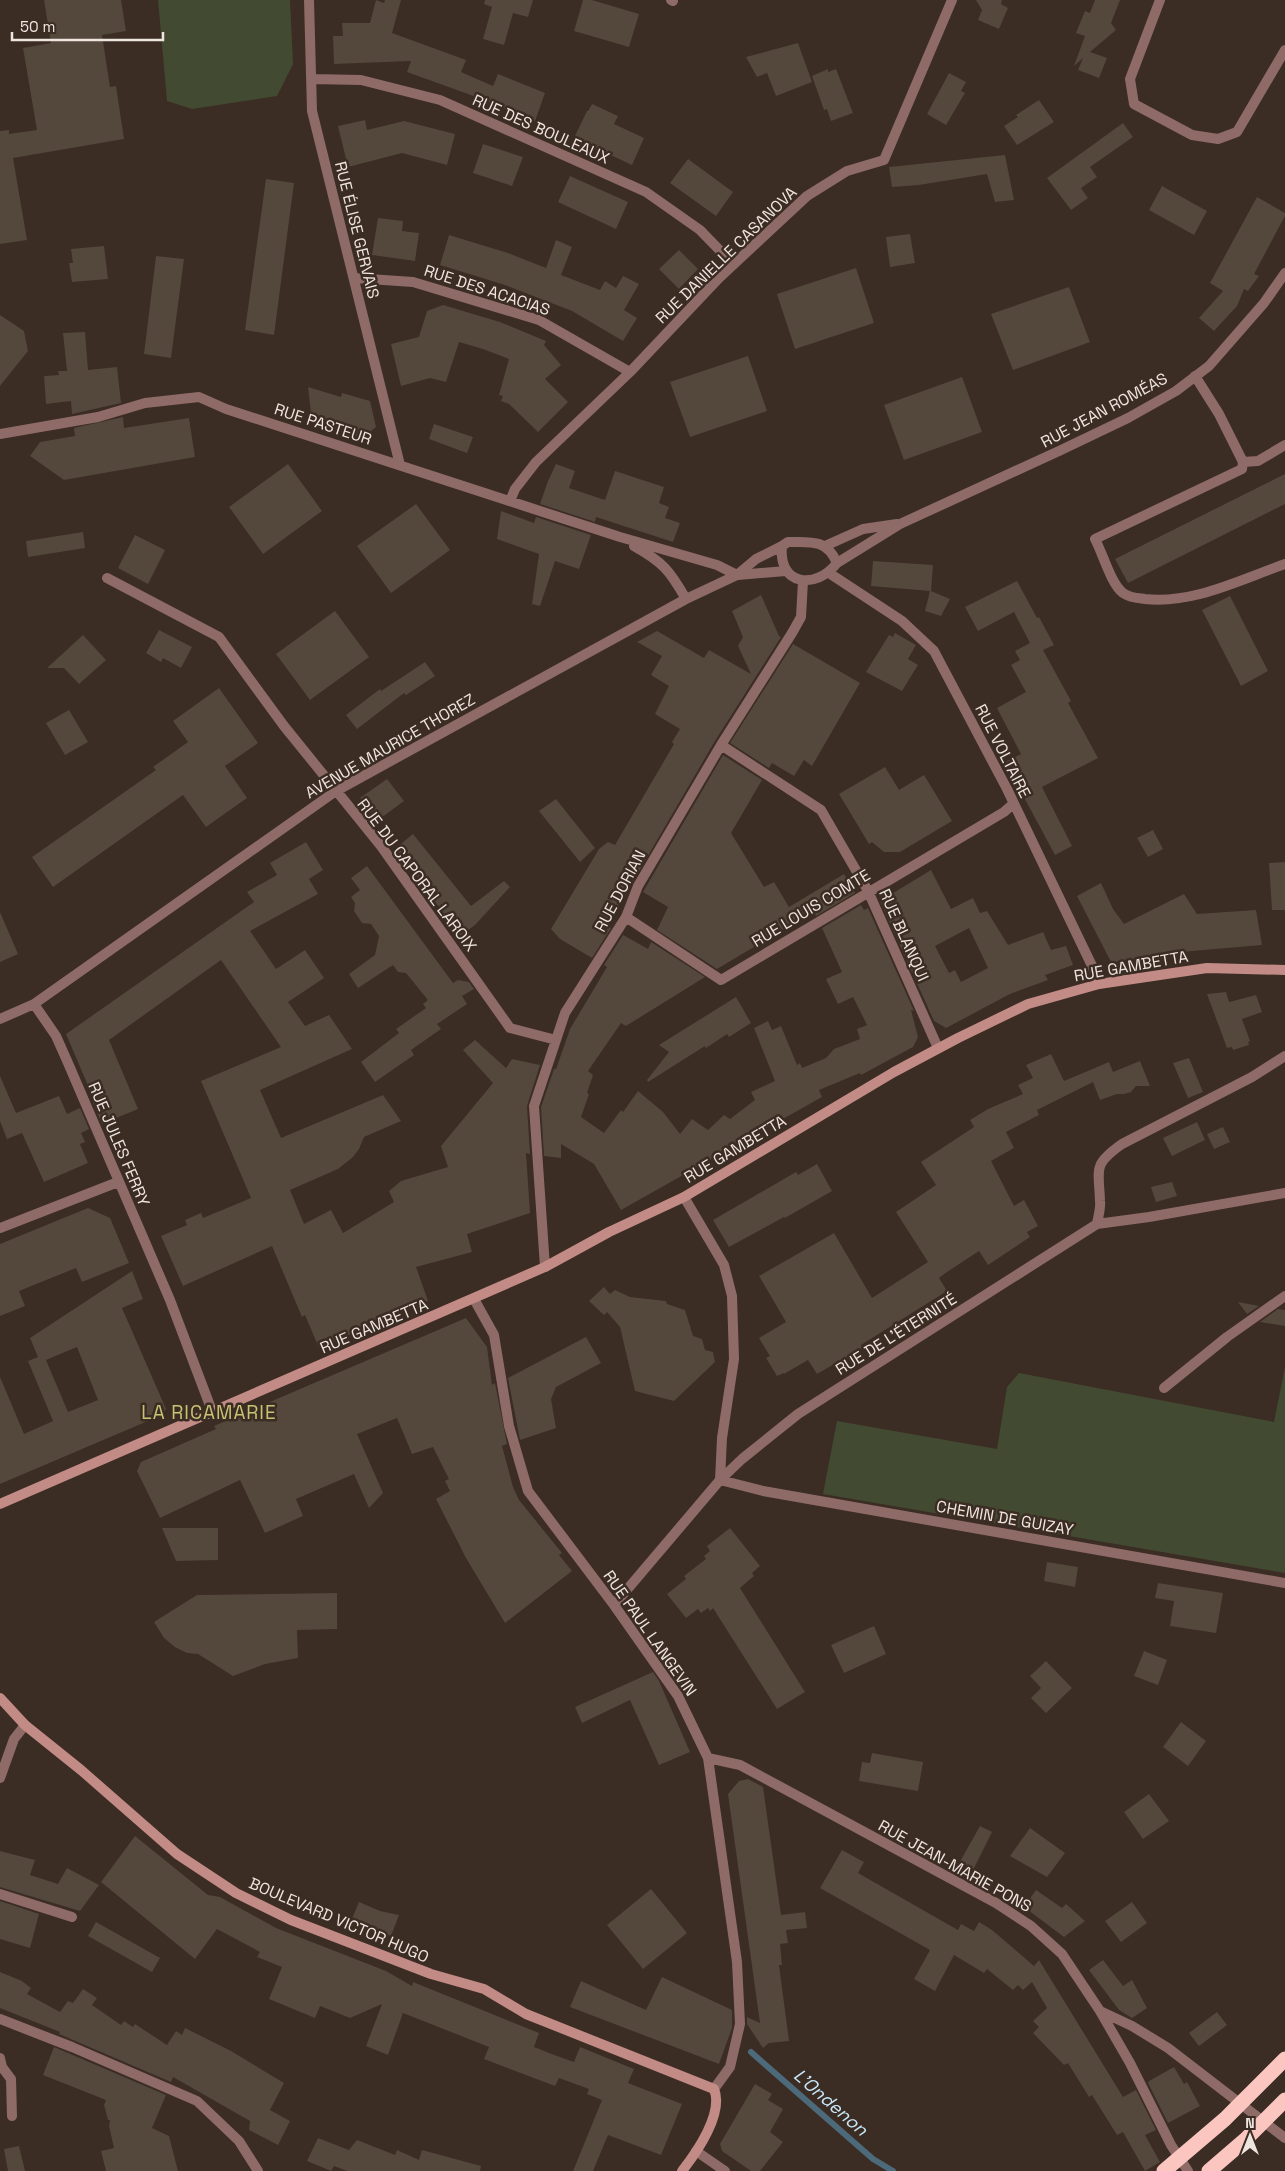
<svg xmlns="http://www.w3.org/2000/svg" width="1285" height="2171" viewBox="0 0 1285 2171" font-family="'Space Grotesk',sans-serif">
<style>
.green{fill:#434a32}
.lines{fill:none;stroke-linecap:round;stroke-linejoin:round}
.stream{stroke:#4c6a79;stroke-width:6}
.building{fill:#54473b;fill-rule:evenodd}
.lane{stroke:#8e6b66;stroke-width:10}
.street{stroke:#8e6b66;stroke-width:10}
.secondary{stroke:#c38b85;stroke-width:10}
.highway-bridge{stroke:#fbc6bf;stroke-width:15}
.labels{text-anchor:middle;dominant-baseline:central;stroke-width:5;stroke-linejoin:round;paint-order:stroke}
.street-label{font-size:16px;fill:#efe5df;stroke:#3b2c24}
.water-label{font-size:18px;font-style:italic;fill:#c6e8f9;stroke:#3b2c24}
.quarter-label{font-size:19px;letter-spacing:1px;fill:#c8c274;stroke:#3b2c24}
</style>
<rect width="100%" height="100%" fill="#3b2c24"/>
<!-- green -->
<path class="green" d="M158 0H290L293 64 277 96 192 109 167 101Z
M1285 1367V1573L823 1494 837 1421 997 1449 1007 1387 1019 1373 1274 1422Z"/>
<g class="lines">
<!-- stream -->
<path class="stream" d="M751 2052 873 2159 893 2171"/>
</g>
<!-- building -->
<path class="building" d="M44 0H121L126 31 102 35 110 87 116 86 124 139 13 158 27 240 0 244V131L9 130V134L37 130 23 48 51 43Z
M376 0 384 3 385 0H401L392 33 466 60 461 72 493 86 498 74 545 93 535 121 468 94 407 72 411 61 334 64 333 36H343L342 23H370Z
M485 0H533L528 17 513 13 504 45 483 39 492 7 484 4Z
M583 0H592L639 14 629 47 574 31Z
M976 0H1002L1001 4 1008 8 999 29 978 20 982 10Z
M1095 0H1120L1111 23 1116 30 1090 52 1107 58 1099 78 1078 70 1083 58 1074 66 1085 36 1076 33 1085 11 1090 13Z
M798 43 812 82 776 96 767 73 757 77 746 57Z
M828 69V72L836 69 853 113 831 121 827 109 824 110 812 76Z
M949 73 966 82 961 91 965 93 946 125 927 114Z
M1039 100 1054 122 1017 145 1004 126 1018 117 1016 115Z
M592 104 618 116 614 124 644 138 632 165 574 138 587 111H588Z
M365 120 367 130 404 121 455 134 447 165 402 153 348 167 338 126Z
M1123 123 1133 137 1090 167 1097 177 1081 188 1088 198 1071 210 1047 178Z
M483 144 523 157 512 186 473 173Z
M1005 155 1014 200 995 202 987 174 919 185 892 187 889 167Z
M688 159 733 192 716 216 670 183Z
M570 176 628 202 616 229 558 202Z
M266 179 294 183 274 335 245 330Z
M1162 186 1207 211 1194 235 1149 210Z
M1257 197 1285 213V216L1254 274 1259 276 1248 291 1244 289 1237 306 1214 331 1199 318 1223 291 1210 283Z
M378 218 403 221 402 231 419 233 415 261 372 255Z
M910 234 915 263 890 267 886 237Z
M449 235 508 253 546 268 556 240 572 247 561 275 600 290 605 281 616 288 623 276 639 284 624 310 637 318 623 341 572 311 505 285 440 265Z
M104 246 108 279 72 282 69 263H73L71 249Z
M679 250 698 269 679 289 659 269Z
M156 256 184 259 171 358 144 354Z
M856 268 874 323 795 349 777 294Z
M1069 287 1090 342 1013 370 991 314Z
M443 305 500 322 546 341 544 345 561 365 545 379 568 402 538 432 509 404 501 401 503 396 499 395 509 359 483 349 459 342 446 382 430 378 401 386 391 344 419 337 427 311Z
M0 315 24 331 28 351 0 386Z
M85 332 88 370 117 367 121 403 72 414 71 401 46 404 44 376 59 375 58 371H67L63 333Z
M748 356 767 411 690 437 670 382Z
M962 377 982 432 904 460 884 405Z
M308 387 341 397 342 393 370 401 376 427 361 439 312 422Z
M123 417 124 428 189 418 195 457 64 480 30 456 40 442 75 436 74 428Z
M434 424 473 437 467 453 429 439Z
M288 464 322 511 263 554 229 507Z
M556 464 575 471 569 488 605 500 615 471 664 487 659 503 669 507 665 518 680 523 673 542 596 517 595 522 540 504 548 481Z
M1285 474V504L1128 583 1115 559Z
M416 504 450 550 391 593 357 546Z
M501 511 534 523 536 517 591 535 579 569 555 561 540 606 532 604 539 554 497 539Z
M83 532 85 548 28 557 26 541Z
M135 535 165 550 148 584 118 568Z
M873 561 933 565 931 591 950 599 941 616 925 611 930 591 871 586Z
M1017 581 1037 618 1039 617 1054 645 1043 650 1071 701 1068 703 1098 758 1042 787 1072 846 1055 855 1005 762 1021 754 997 708 1026 692 1011 665 1020 660 1015 651 1030 643 1014 612 978 631 965 607Z
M761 595 779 636 781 637 715 741 607 926 611 928 592 958 560 939 551 929 599 849 608 842 615 845 674 744 672 742 680 729 655 714 669 686 651 675 662 656 637 642 657 631 704 658 709 650 751 674 738 646 743 637 732 611Z
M1230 596 1268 671 1241 686 1202 610Z
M335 611 369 657 310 700 276 654Z
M159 630 192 647 181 668 163 658 161 662 146 653Z
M895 633 916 645 908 659 918 665 902 691 866 672 889 635 893 637Z
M83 635 106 660 79 684 64 668H47Z
M793 644 860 683 812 766 804 760 794 776 772 763 769 768 730 743Z
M425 662 435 676 406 695 404 693 357 729 346 715 380 689 381 691Z
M219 688 258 743 225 766 247 798 206 827 183 795 53 887 32 857 156 770 153 767 188 742 173 721Z
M69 710 88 742 65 755 46 723Z
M723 755 762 780 731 833 764 887 774 882 789 907 844 874 855 893 816 916 814 911 717 969 657 930 668 907 643 892Z
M885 767 899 790 924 775 952 821 900 852H884L872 842 869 844 839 794Z
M387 779 404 801 377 821 360 798Z
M556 799 595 848 580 862 539 811Z
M1153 830 1163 849 1148 857 1137 838Z
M413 834 471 906 504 881 510 887 475 925 460 936 396 848Z
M306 842 323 870 309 879 318 894 250 931 276 969 305 950 324 978 288 1002 305 1026 329 1015 352 1049 260 1090 281 1138 383 1095 401 1121 364 1137 359 1149 353 1157 338 1169 290 1190 304 1224 331 1210 343 1233 394 1202 389 1191 401 1181 448 1167 441 1146 493 1083 463 1050 475 1040 506 1068 512 1059 540 1065 527 1106 530 1154 526 1153 530 1213 467 1234 472 1252 416 1267 428 1301 319 1348 305 1315 302 1317 272 1246 183 1286 161 1236 187 1225 185 1220 201 1213 203 1218 251 1198 201 1081 281 1047 221 960 109 1040 138 1109 102 1124 93 1103 95 1102 66 1034 254 902 247 892 277 875 270 863Z
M1285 862V910H1272L1269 863Z
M367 866 453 983 458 980 469 982 474 989 462 996 467 1004 437 1024 441 1029 411 1050 414 1055 375 1082 361 1062 399 1033 396 1029 426 1008 423 1004 428 1000 406 973 398 972 393 965 358 988 349 974 375 955 379 936 371 924 362 923 354 911 355 903 351 897 360 890 351 878Z
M931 870 951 909 973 898 980 913 987 911 1008 945 1043 932 1051 950 1066 946 1073 965 1045 975 1048 980 1010 994 946 1028 934 1021 880 901ZM969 928 988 968 961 982 955 970 949 973 935 946Z
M1101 883 1113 909 1124 924 1184 894 1197 914 1256 910 1262 945 1169 953 1114 962 1110 960 1077 896Z
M861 905 864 910 868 908 914 1011 911 1010 918 1037 913 1047 861 1075 860 1073 819 1090 822 1097 621 1210 594 1164 561 1144V1158L544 1156 541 1107 554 1069H556L570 1029 607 967 604 965 623 935 648 949 651 942 705 977 626 1026 621 1023 588 1071 593 1075 587 1093 589 1094 581 1117 604 1133 621 1110 623 1112 638 1091 663 1112 680 1134 692 1119 708 1130 724 1115 730 1119 755 1100 751 1092 775 1081 754 1028 768 1021 772 1030 781 1026 797 1065 800 1063 802 1068 826 1058 834 1049 860 1039 857 1029 867 1025 853 997 838 1004 826 979 842 972 822 928Z
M0 912 18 954 0 962Z
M1226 992 1229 1002 1256 995 1262 1012 1242 1019 1250 1041 1248 1042 1249 1045 1233 1050 1232 1047 1227 1048 1207 994Z
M736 997 751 1023 729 1037 727 1034 706 1048 705 1046 648 1082 647 1080 669 1052 659 1045Z
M1051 1054 1064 1081 1109 1062 1113 1072 1140 1061 1150 1086H1136L1131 1092 1124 1094H1117L1100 1100 1093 1082 1037 1110 1039 1115 1006 1132 1014 1148 991 1161 1014 1206 1024 1200 1038 1226 1027 1232 1030 1237 988 1265 979 1251 947 1272 939 1278 947 1291 861 1345 862 1348 817 1374 808 1360 784 1374V1373L777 1376 766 1358 770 1356 759 1338 786 1322 759 1276 834 1233 872 1298 928 1262 896 1212 936 1185 921 1162 974 1127 970 1120 988 1109 1023 1094 1018 1085 1033 1078 1026 1065Z
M1189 1058 1203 1092 1188 1098 1173 1063Z
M0 1076 16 1113 59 1096 67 1114 80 1108 89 1129 81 1133 85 1142 80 1144 88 1163 44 1182 22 1133 7 1139 0 1121Z
M1197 1122 1205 1140 1172 1156 1163 1138Z
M1223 1127 1230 1142 1214 1149 1207 1134Z
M817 1164 832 1191 785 1218 784 1217 729 1247 713 1220 796 1172 798 1175Z
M1172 1182 1177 1196 1156 1202 1151 1187Z
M88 1208 110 1218 129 1263 82 1282 76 1268 19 1291 25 1306 0 1316V1244Z
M132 1271 143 1299 122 1308 166 1409 162 1415 0 1484V1377L24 1434 53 1421 28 1361 38 1357 30 1338ZM77 1347 98 1400 68 1412 46 1360Z
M604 1287 610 1294 615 1290 630 1297 666 1301 667 1304 685 1310 693 1336 702 1339 705 1350 713 1352 715 1362 674 1401 635 1391 620 1327 607 1312 604 1315 589 1301Z
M1238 1302 1259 1306 1247 1314Z
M1278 1309 1285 1310V1326L1260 1322Z
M466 1318 487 1347 492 1385 495 1383 507 1444 502 1446 513 1487 519 1500 562 1553 559 1555 572 1571 505 1623 466 1558 436 1499 450 1491 445 1481 449 1479 433 1447 412 1454 397 1418 357 1434 383 1493 369 1508 354 1474 296 1499 303 1516 265 1533 240 1480 160 1518 137 1471 141 1462 216 1429 214 1426Z
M586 1337 601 1363 556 1387 551 1399 556 1428 520 1440 508 1378Z
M162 1528H218V1560L176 1561Z
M730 1528 760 1566 752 1573 754 1576 740 1588 805 1692 777 1709 713 1608 710 1611 708 1608 701 1613 698 1609 686 1618 667 1594 686 1579 684 1576 706 1559 704 1556 710 1551 707 1546Z
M1047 1562 1078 1567 1075 1587 1044 1581Z
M1158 1583 1223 1593 1216 1633 1170 1626 1174 1601 1155 1598Z
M337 1593V1629L297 1630 298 1658 265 1664 233 1676 198 1654 187 1653 175 1647 164 1638 154 1622 197 1595Z
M874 1626 886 1654 844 1673 831 1645Z
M1144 1651 1167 1660 1158 1685 1134 1676Z
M1046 1661 1072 1688 1046 1713 1031 1698 1041 1688 1030 1676Z
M653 1672 659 1681 690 1752 659 1765 630 1700 582 1723 575 1707Z
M1181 1722 1206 1741 1188 1766 1163 1747Z
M872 1753 923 1762 918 1791 859 1781 862 1762 870 1763Z
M748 1779 763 1787 781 1915 805 1912 807 1928 786 1930 788 1943 780 1944 782 1965H779L789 2041 769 2043 763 2048 747 2024V2017L760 2023 728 1794 739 1781Z
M1149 1794 1169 1821 1143 1839 1124 1812Z
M980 1826 992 1832 972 1872 958 1865Z
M1030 1828 1065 1853 1047 1877 1010 1856Z
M135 1836 208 1895 220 1897 276 1928 386 1971 412 1986 413 1982 539 2033 534 2047 557 2056 574 2062 580 2047 634 2069 628 2083 682 2104 661 2155 608 2135 593 2171H573L602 2100 587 2094 589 2089 559 2078 555 2086 484 2059 489 2047 403 2013 388 2055 366 2046 382 2004 350 2018 320 2006 315 2018 269 1999 282 1967 257 1957 260 1952 217 1929 195 1959 101 1882Z
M842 1850 864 1862 858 1873 958 1930 961 1924 974 1931 979 1922 992 1930 1034 1966 1039 1960 1123 2097 1136 2090 1156 2130 1145 2135 1160 2162 1145 2171 1123 2132 1117 2135 1092 2095 1089 2097 1068 2063 1064 2065 1033 2033 1039 2027 1033 2021 1047 2008 1032 1982 1023 1990 1018 1985 1013 1990 987 1969 984 1973 954 1955 935 1991 914 1979 930 1950 820 1888Z
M0 1851 35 1860 30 1875 58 1884 67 1868 99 1885 80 1911 0 1887Z
M651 1889 687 1933 643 1969 607 1925Z
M1036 1890 1062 1908 1066 1904 1085 1921 1064 1937 1024 1907Z
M0 1901 39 1914 30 1948 0 1939Z
M359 1902 380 1911 399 1915 391 1936 351 1921Z
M1132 1902 1147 1923 1121 1942 1105 1921Z
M96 1922 160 1958 152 1972 88 1936Z
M1103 1960 1123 1986 1132 1980 1147 2008 1132 2018 1119 2010 1089 1970Z
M0 1972 22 1981 31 1988 27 1994 60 2012 68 2001 73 2003 83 1989 97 1998 92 2005 121 2025 124 2021 133 2027 135 2024 167 2045 176 2031 182 2035 185 2028 231 2051 284 2083 270 2110 290 2121 278 2145 249 2130 250 2121 173 2077 171 2082 59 2034 60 2032 0 2008Z
M662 1977 732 2010V2028L719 2064 570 2007 581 1981 646 2010Z
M1217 2012 1227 2025 1199 2046 1189 2033Z
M54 2047 166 2095 152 2128 169 2136 178 2171H106L101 2151 114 2148 109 2126 110 2120H108L104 2105 106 2100 43 2075Z
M1174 2067 1184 2084 1187 2082 1200 2106 1168 2123 1148 2083 1149 2081Z
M755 2084 772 2094 768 2100 783 2109 770 2132 783 2142 760 2171H751L722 2151 720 2144Z
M318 2138 349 2150 357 2140 395 2155 397 2150 419 2160 422 2150 481 2166 480 2171H347L334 2166 331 2171 307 2161Z
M19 2146 25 2171H8L4 2149Z"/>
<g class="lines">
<!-- lane -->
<path class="lane" d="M1195 376 1219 414 1243 462 1242 469 1095 539C1103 554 1111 584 1123 593 1130 598 1137 598 1145 599 1194 604 1239 580 1285 564
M1243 462 1258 461 1285 445
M0 2058 2 2067 11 2079 12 2116"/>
<!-- street -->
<path class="street" d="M309 0 312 111 400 465
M671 0 673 1
M1160 0 1130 79 1134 104 1192 135 1218 139 1237 132 1285 50
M312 79 361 80 440 100 646 192 700 230 733 264
M354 278 413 282 539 320 630 372
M0 434 98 417 145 403 199 397 226 409 620 537 717 565 737 575
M510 501 515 489 536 462 630 372 719 278 807 196 847 171 884 160 952 0
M788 542C811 542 827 539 837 563 816 590 778 586 782 546Z
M634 546C663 562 670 571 686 599
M825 546 863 529 897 524
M837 563 900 524 1059 451 1128 418 1176 391 1209 366 1264 303 1285 273
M829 573 902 621 934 651 1007 789 1094 970 1099 984
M738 575 786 571
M107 578 219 637 284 726 381 846 510 1028 556 1040
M721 745 821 810 868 891 938 1048
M626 917 721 980 1004 812 1013 804
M34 1004 56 1036 68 1063 170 1300 212 1411
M0 1019 34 1004 336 791 686 599 737 575 756 559 782 546
M1097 1224 1149 1217 1285 1193
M0 1228 118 1182
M545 1267 534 1106 565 1013 626 917 638 886 721 745 792 633 801 617 803 581
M474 1299 494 1335 509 1426 528 1491 614 1605 678 1696 708 1758 737 1962 740 2024 730 2067 714 2089
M1164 1388 1227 1337 1285 1296
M720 1480 742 1459 798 1414 1097 1224C1098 1217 1101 1208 1100 1201 1099 1169 1092 1165 1122 1144L1252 1077 1285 1056
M720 1480 763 1491 1285 1583
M614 1605 720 1480 722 1438 734 1359 732 1296 724 1265 684 1197
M708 1758 740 1765 996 1903 1031 1926 1062 1954 1100 2011 1130 2063 1171 2145 1188 2171
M0 1778 14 1739 25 1725
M0 1894 72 1917
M1100 2011 1132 2026 1168 2048 1285 2138
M0 2019 72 2047 197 2101 239 2141 258 2171
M696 2151 725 2171"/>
<!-- secondary -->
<path class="secondary" d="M0 1504 545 1267 609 1232 684 1197 894 1072 958 1038 1028 1004 1099 984 1207 968 1285 970
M0 1698 25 1725 81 1770 177 1854 236 1893 291 1920 431 1974 484 1989 526 2014 714 2089C724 2113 697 2152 682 2171"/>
<!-- highway-bridge -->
<path class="highway-bridge" d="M1164 2171 1225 2119 1285 2059
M1209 2171 1245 2140 1285 2100"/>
</g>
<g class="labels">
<!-- street labels -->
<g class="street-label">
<text transform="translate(541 129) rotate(24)">RUE DES BOULEAUX</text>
<text transform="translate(357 230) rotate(76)">RUE ÉLISE GERVAIS</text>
<text transform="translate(726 255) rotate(-44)">RUE DANIELLE CASANOVA</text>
<text transform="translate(487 290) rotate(18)">RUE DES ACACIAS</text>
<text transform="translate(1104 410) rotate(-28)">RUE JEAN ROMÉAS</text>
<text transform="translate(323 424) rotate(18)">RUE PASTEUR</text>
<text transform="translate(390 746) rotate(-30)">AVENUE MAURICE THOREZ</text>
<text transform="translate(1003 751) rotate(63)">RUE VOLTAIRE</text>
<text transform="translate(417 875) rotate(53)">RUE DU CAPORAL LAROIX</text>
<text transform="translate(620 891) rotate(-62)">RUE DORIAN</text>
<text transform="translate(811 908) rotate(-31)">RUE LOUIS COMTE</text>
<text transform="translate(904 935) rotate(66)">RUE BLANQUI</text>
<text transform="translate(1131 966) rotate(-10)">RUE GAMBETTA</text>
<text transform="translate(119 1144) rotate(67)">RUE JULES FERRY</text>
<text transform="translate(735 1149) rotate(-31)">RUE GAMBETTA</text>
<text transform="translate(374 1326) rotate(-23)">RUE GAMBETTA</text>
<text transform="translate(896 1334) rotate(-32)">RUE DE L'ÉTERNITÉ</text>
<text transform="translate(1005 1518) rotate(10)">CHEMIN DE GUIZAY</text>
<text transform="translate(650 1633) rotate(55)">RUE PAUL LANGEVIN</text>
<text transform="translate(955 1866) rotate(29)">RUE JEAN-MARIE PONS</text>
<text transform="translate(339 1920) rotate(23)">BOULEVARD VICTOR HUGO</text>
</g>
<!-- water labels -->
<g class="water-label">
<text transform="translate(831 2102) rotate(41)">L'Ondenon</text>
</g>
<!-- quarter labels -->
<g class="quarter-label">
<text x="209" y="1412">LA RICAMARIE</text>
</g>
</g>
<!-- north arrow -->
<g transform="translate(1250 2136)" stroke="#3b2c24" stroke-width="4" paint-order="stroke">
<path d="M0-4L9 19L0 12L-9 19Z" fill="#efe5df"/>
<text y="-8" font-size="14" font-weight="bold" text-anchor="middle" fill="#efe5df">N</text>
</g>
<!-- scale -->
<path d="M12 32v8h151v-8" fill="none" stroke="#efe5df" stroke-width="2.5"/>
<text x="20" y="32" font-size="15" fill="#efe5df" stroke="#3b2c24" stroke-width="4" paint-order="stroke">50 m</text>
</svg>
